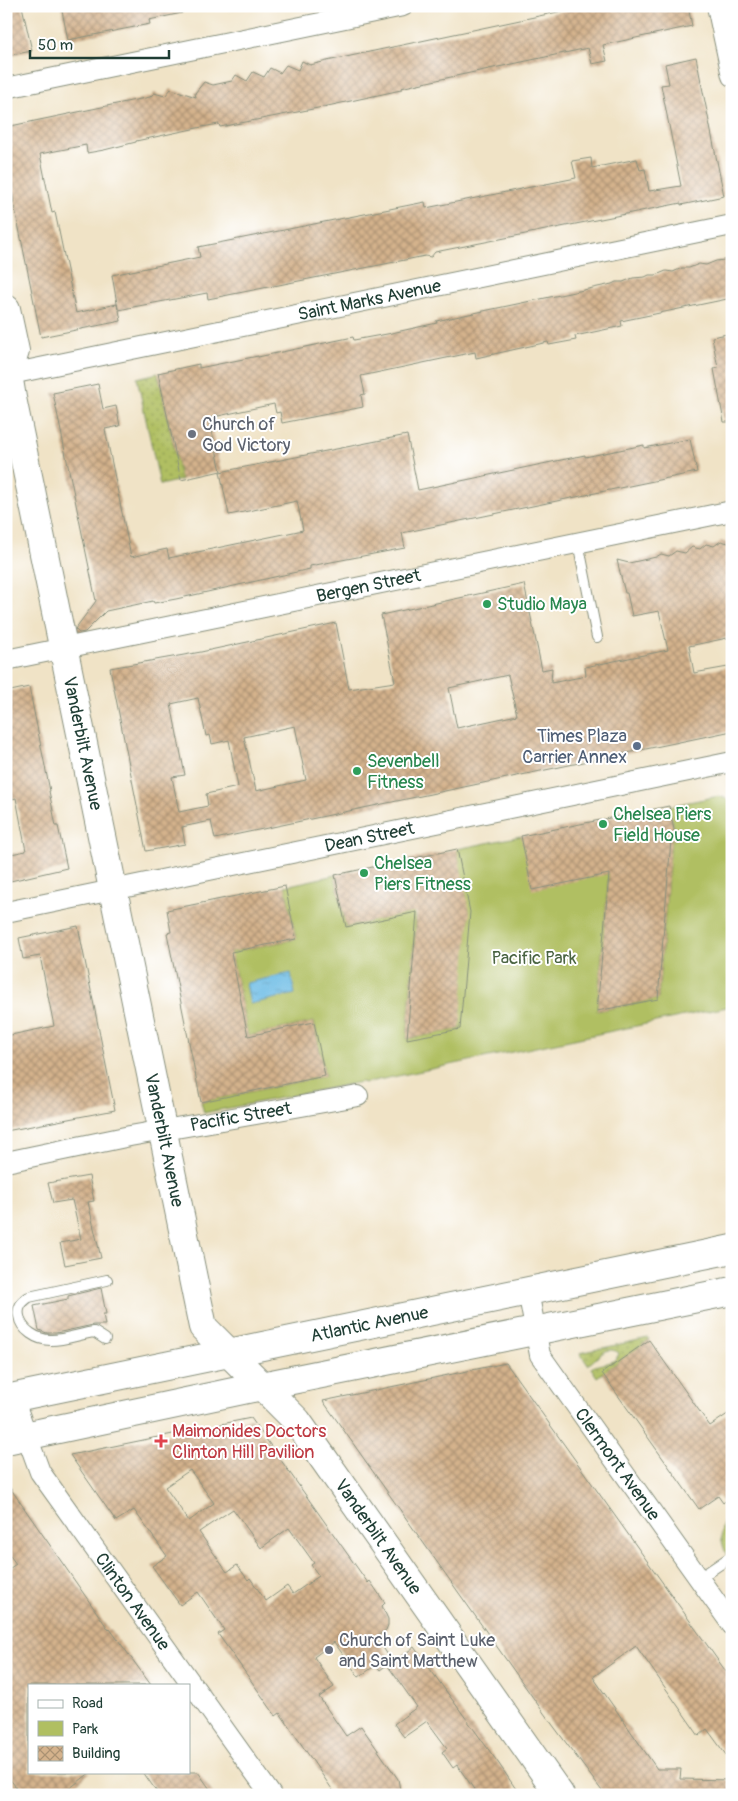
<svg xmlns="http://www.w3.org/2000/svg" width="738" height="1801" viewBox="0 0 738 1801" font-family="Pangolin,sans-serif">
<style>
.grass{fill:url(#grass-dots);stroke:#687e4b}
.park{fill:#b0bf62;stroke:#687e4b}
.water{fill:url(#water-ripples);stroke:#447c8c}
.building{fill:url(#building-cross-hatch);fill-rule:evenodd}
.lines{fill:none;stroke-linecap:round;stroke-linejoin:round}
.service-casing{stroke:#88907d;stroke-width:12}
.minor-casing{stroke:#88907d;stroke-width:22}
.secondary-casing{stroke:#88907d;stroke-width:30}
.primary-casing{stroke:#88907d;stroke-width:30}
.service{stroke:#fff;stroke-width:10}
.minor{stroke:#fff;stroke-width:20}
.secondary{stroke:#fff;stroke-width:28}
.primary{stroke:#fff;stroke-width:28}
.worship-dot{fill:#6b7280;stroke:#fff;stroke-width:2}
.leisure-dot{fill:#2e9e5b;stroke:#fff;stroke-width:2}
.service-dot{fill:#5c6f8a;stroke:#fff;stroke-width:2}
.health-dot{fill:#e0444e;stroke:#fff;stroke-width:2}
.labels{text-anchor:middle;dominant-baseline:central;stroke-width:4;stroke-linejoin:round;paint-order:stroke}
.street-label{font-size:18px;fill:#1f3d34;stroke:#fff}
.worship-label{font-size:18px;fill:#5b616d;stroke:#fff;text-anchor:start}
.leisure-label{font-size:18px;fill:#27864d;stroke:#fff;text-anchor:start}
.service-label{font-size:18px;fill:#4e5e75;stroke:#fff;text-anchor:end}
.park-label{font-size:18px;fill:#4a6442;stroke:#fff}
.health-label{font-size:18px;fill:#be3a42;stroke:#fff;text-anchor:start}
</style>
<defs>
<pattern id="grass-dots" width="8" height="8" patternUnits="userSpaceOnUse" patternTransform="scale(1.25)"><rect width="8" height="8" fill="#b0bf62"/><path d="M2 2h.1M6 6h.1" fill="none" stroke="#8f9c52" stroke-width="1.8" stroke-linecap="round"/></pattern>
<pattern id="water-ripples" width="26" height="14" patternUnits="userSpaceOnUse" patternTransform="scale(1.25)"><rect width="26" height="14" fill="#6abbe5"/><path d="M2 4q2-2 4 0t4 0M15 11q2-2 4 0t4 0" fill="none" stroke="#5799ba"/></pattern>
<pattern id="building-cross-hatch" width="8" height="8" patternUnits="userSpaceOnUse" patternTransform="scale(1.25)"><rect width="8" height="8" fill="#d4b28c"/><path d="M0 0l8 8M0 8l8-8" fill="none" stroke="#ab9273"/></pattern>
</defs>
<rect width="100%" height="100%" fill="#fff"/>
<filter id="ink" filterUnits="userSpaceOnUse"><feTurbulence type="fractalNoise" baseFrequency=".02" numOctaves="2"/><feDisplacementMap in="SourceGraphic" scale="10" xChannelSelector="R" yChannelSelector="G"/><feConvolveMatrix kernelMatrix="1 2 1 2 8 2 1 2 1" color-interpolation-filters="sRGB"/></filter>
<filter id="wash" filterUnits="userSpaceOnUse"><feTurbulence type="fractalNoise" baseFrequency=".0096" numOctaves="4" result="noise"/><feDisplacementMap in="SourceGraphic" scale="20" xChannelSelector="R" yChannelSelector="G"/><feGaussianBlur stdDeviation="1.12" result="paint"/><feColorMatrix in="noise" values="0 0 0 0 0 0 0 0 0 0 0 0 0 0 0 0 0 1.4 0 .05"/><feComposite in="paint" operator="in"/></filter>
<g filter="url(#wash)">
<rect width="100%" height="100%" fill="#f0e3c6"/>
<!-- grass -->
<path class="grass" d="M158 373 181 480 160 485 137 378Z
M648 1338 649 1340 597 1377 591 1368C600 1362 615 1366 619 1353 606 1344 598 1358 588 1365L580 1353Z"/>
<!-- park -->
<path class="park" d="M719 796 730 800 732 806V1006L364 1083 361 1082 204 1113 201 1102 325 1076 314 1022 248 1036 231 952 296 939 285 886 335 875 346 927 414 912 416 923 407 1039 460 1029 457 849 521 836 609 874 597 1011 658 999 671 840 676 839 669 806Z
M732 1511V1564C721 1548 715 1525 732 1511Z"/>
<!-- water -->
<path class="water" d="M291 973 295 994 250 1004 246 983Z"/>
<g id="blocks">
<!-- building -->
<path class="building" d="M6 6H22L32 51 6 56Z
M61 6H182V13L149 20 150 24 68 40Z
M586 6H688L692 26 603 45 607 61 592 64 588 48 418 84 401 88V90L323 107 220 127 219 124 202 127 136 141V142L104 150 87 153 86 145 40 154 52 213 55 212 76 313 117 304 118 309 112 275 200 257 198 247 425 202 426 208 576 178 572 161 591 158 592 168 637 159 640 170 645 169 649 191 681 186 661 85 669 84 665 64 696 57 724 196 681 205V203L435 252 431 257 425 256 208 299 207 293 133 307 119 310 121 321 41 337 6 164V127L150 97 154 93 165 96 171 89 196 97 195 93 204 82 213 85 232 81 236 75 247 81 253 72 264 77 270 68 280 73 286 65 298 70 302 61 310 65 327 61Z
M732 259V298L621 321 622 326 575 336 576 340 549 345 548 342 476 358 475 352 361 376 365 394 361 395 363 407 282 423 280 412 276 413 274 404 209 418 221 471 181 480 158 373 199 364V368L258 356V357L353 337 354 340 387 334 437 323 436 321 612 284 616 282H623L633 278 645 277 649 275H656L666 271 673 272 682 268H689L699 264 706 265 716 261Z
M732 333V422H724L714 369 718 368 712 337Z
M98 384 103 409 116 406 120 426 105 429 131 557 167 549 169 558 303 530 297 501 229 515 220 472 407 435 418 490 585 455V457L644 445V448L690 439 697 472 402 533 405 548 310 566V569L176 599 154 603 153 601 106 611 85 632 79 633 75 629 96 601 53 393Z
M721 541 732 544V637L689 646 694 673 728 667 732 684V731L215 839 211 821 182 827 185 844 146 851 110 668 201 652 336 623 349 689 395 682 381 615 524 584 542 670 552 668 551 683 586 676 585 667 668 650 659 611 632 616 627 593H625L617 560 629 563 656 557 661 554 669 556 676 551 685 553 692 547 700 549 706 544 714 546ZM508 675 517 715 457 728 449 688ZM198 698 206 736 210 735 212 744 229 740 238 787 206 794 208 806 179 812 172 777 185 775 171 704ZM295 726 306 780 256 791 244 737Z
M29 687 50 791H49L56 826H58L67 868 6 882V855L26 851 16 798 12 799 6 772V692Z
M669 806 676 839 671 840 658 999 597 1011 609 874 532 890 521 836Z
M457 849 470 912 460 1029 407 1039 417 912 346 927 335 875Z
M285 886 296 939 231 952 248 1036 314 1022 325 1076 201 1102 167 933 171 932 167 910Z
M78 926 115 1110 6 1131V1036L54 1026 40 956 23 959 19 938Z
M89 1176 94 1201 88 1202 101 1258 65 1265 60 1243 81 1239 72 1200 53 1203 48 1183Z
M101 1288 106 1314H103L105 1325H93L56 1333H47L39 1330 34 1306 68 1299V1296Z
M649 1340 710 1426 732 1411V1496L723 1503 718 1496 699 1509 602 1373Z
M506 1363 732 1680V1763L707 1729 699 1736 636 1646 593 1677 657 1769H681L680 1779 732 1780V1795H605L546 1716 323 1401Z
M251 1418 368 1583 370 1581 385 1603 382 1606 388 1619V1625L386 1630 376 1637 392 1661 380 1670 376 1665 359 1677 334 1642 314 1657 334 1687 319 1697 346 1736 361 1726 398 1779 401 1795H336L280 1713 276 1716 218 1634 224 1630 198 1592 180 1605 152 1566 167 1556 134 1510 116 1521 70 1455ZM190 1470 214 1503 189 1521 165 1487ZM233 1509 261 1548 289 1528 314 1563 311 1565 319 1576 293 1594 287 1586 266 1601 250 1578 248 1580 237 1565 227 1572 199 1532Z
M6 1482 109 1630 110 1629 151 1685H29V1772H91L61 1795H22L6 1774V1571L16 1564 6 1550Z
M414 1647 499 1764 520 1795H478L457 1765 453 1768 442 1752 447 1748 427 1721 404 1737 394 1724 417 1707 388 1666Z
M143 1772H198L214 1795H159Z"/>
</g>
</g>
<g filter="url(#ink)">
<use href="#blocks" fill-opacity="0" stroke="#88907d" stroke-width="1"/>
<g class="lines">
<!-- service casing -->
<g class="service-casing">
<path id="service" d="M578 542 597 637
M105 1339 94 1332C80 1334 65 1340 51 1340 37 1340 21 1330 19 1316 17 1307 22 1302 29 1297L107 1280
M698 1579 732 1556"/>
</g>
<!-- minor casing -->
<g class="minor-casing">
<g id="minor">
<path d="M717 6 732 76"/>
<path d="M6 88 403 6"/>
<path id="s1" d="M6 375 732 225"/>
<path id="s2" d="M6 660 732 511"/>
<path id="s3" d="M6 912 732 762"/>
<path id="s4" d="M6 1162 130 1136 358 1096"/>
<path id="s5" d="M528 1291 540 1355 732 1625"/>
<path id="s6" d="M13 1398 40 1472 271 1795"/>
</g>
</g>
<!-- secondary casing -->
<g class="secondary-casing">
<g id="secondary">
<path id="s7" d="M6 309 15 351 8 374 12 398 203 1327 297 1421 560 1795"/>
</g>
</g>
<!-- primary casing -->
<g class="primary-casing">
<g id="primary">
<path id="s8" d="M6 1399 732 1249"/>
<path d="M6 1440 262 1386 732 1291"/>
</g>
</g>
<!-- service -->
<use href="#service" class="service"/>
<!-- minor -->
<use href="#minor" class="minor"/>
<!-- secondary -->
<use href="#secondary" class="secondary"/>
<!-- primary -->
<use href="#primary" class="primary"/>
</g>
</g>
<!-- markers -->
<g class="worship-dot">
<circle cx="192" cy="434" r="5"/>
<circle cx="329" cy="1650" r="5"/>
</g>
<g class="leisure-dot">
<circle cx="487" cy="604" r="5"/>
<circle cx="357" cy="771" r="5"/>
<circle cx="603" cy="824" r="5"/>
<circle cx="364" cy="873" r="5"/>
</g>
<circle class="service-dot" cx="637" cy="746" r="5"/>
<path class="health-dot" d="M158.5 1433.5h5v5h5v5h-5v5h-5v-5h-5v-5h5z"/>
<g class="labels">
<!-- street labels -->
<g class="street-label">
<text stroke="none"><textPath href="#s1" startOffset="371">Saint Marks Avenue</textPath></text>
<text stroke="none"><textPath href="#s2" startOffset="370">Bergen Street</textPath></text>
<text stroke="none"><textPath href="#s7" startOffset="444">Vanderbilt Avenue</textPath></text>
<text stroke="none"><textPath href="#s3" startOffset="371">Dean Street</textPath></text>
<text stroke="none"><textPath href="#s4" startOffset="239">Pacific Street</textPath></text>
<text stroke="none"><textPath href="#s7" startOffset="849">Vanderbilt Avenue</textPath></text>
<text stroke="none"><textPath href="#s8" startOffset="371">Atlantic Avenue</textPath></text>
<text stroke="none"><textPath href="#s5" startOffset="199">Clermont Avenue</textPath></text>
<text stroke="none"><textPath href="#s7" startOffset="1314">Vanderbilt Avenue</textPath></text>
<text stroke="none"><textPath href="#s6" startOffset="238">Clinton Avenue</textPath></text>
</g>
<!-- worship labels -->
<g class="worship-label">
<text x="202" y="424">Church of<tspan x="202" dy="21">God Victory</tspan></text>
<text x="339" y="1640">Church of Saint Luke<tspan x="339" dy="21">and Saint Matthew</tspan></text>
</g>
<!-- leisure labels -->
<g class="leisure-label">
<text x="497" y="604">Studio Maya</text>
<text x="367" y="761">Sevenbell<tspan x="367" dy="21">Fitness</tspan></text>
<text x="613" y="814">Chelsea Piers<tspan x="613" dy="21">Field House</tspan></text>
<text x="374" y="863">Chelsea<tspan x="374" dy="21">Piers Fitness</tspan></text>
</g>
<!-- service labels -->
<g class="service-label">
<text x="627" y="736">Times Plaza<tspan x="627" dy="21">Carrier Annex</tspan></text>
</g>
<!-- park labels -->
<g class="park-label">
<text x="534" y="958">Pacific Park</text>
</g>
<!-- health labels -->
<g class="health-label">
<text x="172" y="1431">Maimonides Doctors<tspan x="172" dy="21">Clinton Hill Pavilion</tspan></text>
</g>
</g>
<!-- margin -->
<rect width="738" height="1801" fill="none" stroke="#fff" stroke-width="25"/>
<!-- legend -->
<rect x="28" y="1684" width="162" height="90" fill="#ffffff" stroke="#a5b1ae"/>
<rect x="38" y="1700" width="25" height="8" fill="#ffffff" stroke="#a5b1ae"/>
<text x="72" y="1708" font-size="15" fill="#1f3d34">Road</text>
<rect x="38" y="1721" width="25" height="15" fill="#b0bf62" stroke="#a5b1ae"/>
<text x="72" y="1734" font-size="15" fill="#1f3d34">Park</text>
<rect x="38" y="1746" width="25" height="15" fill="url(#building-cross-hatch)" stroke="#a5b1ae"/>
<text x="72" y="1758" font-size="15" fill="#1f3d34">Building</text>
<!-- scale -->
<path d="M30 50v8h139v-8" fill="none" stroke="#1f3d34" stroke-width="2.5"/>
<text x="38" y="50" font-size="15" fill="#1f3d34" stroke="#ffffff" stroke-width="4" paint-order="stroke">50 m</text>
</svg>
